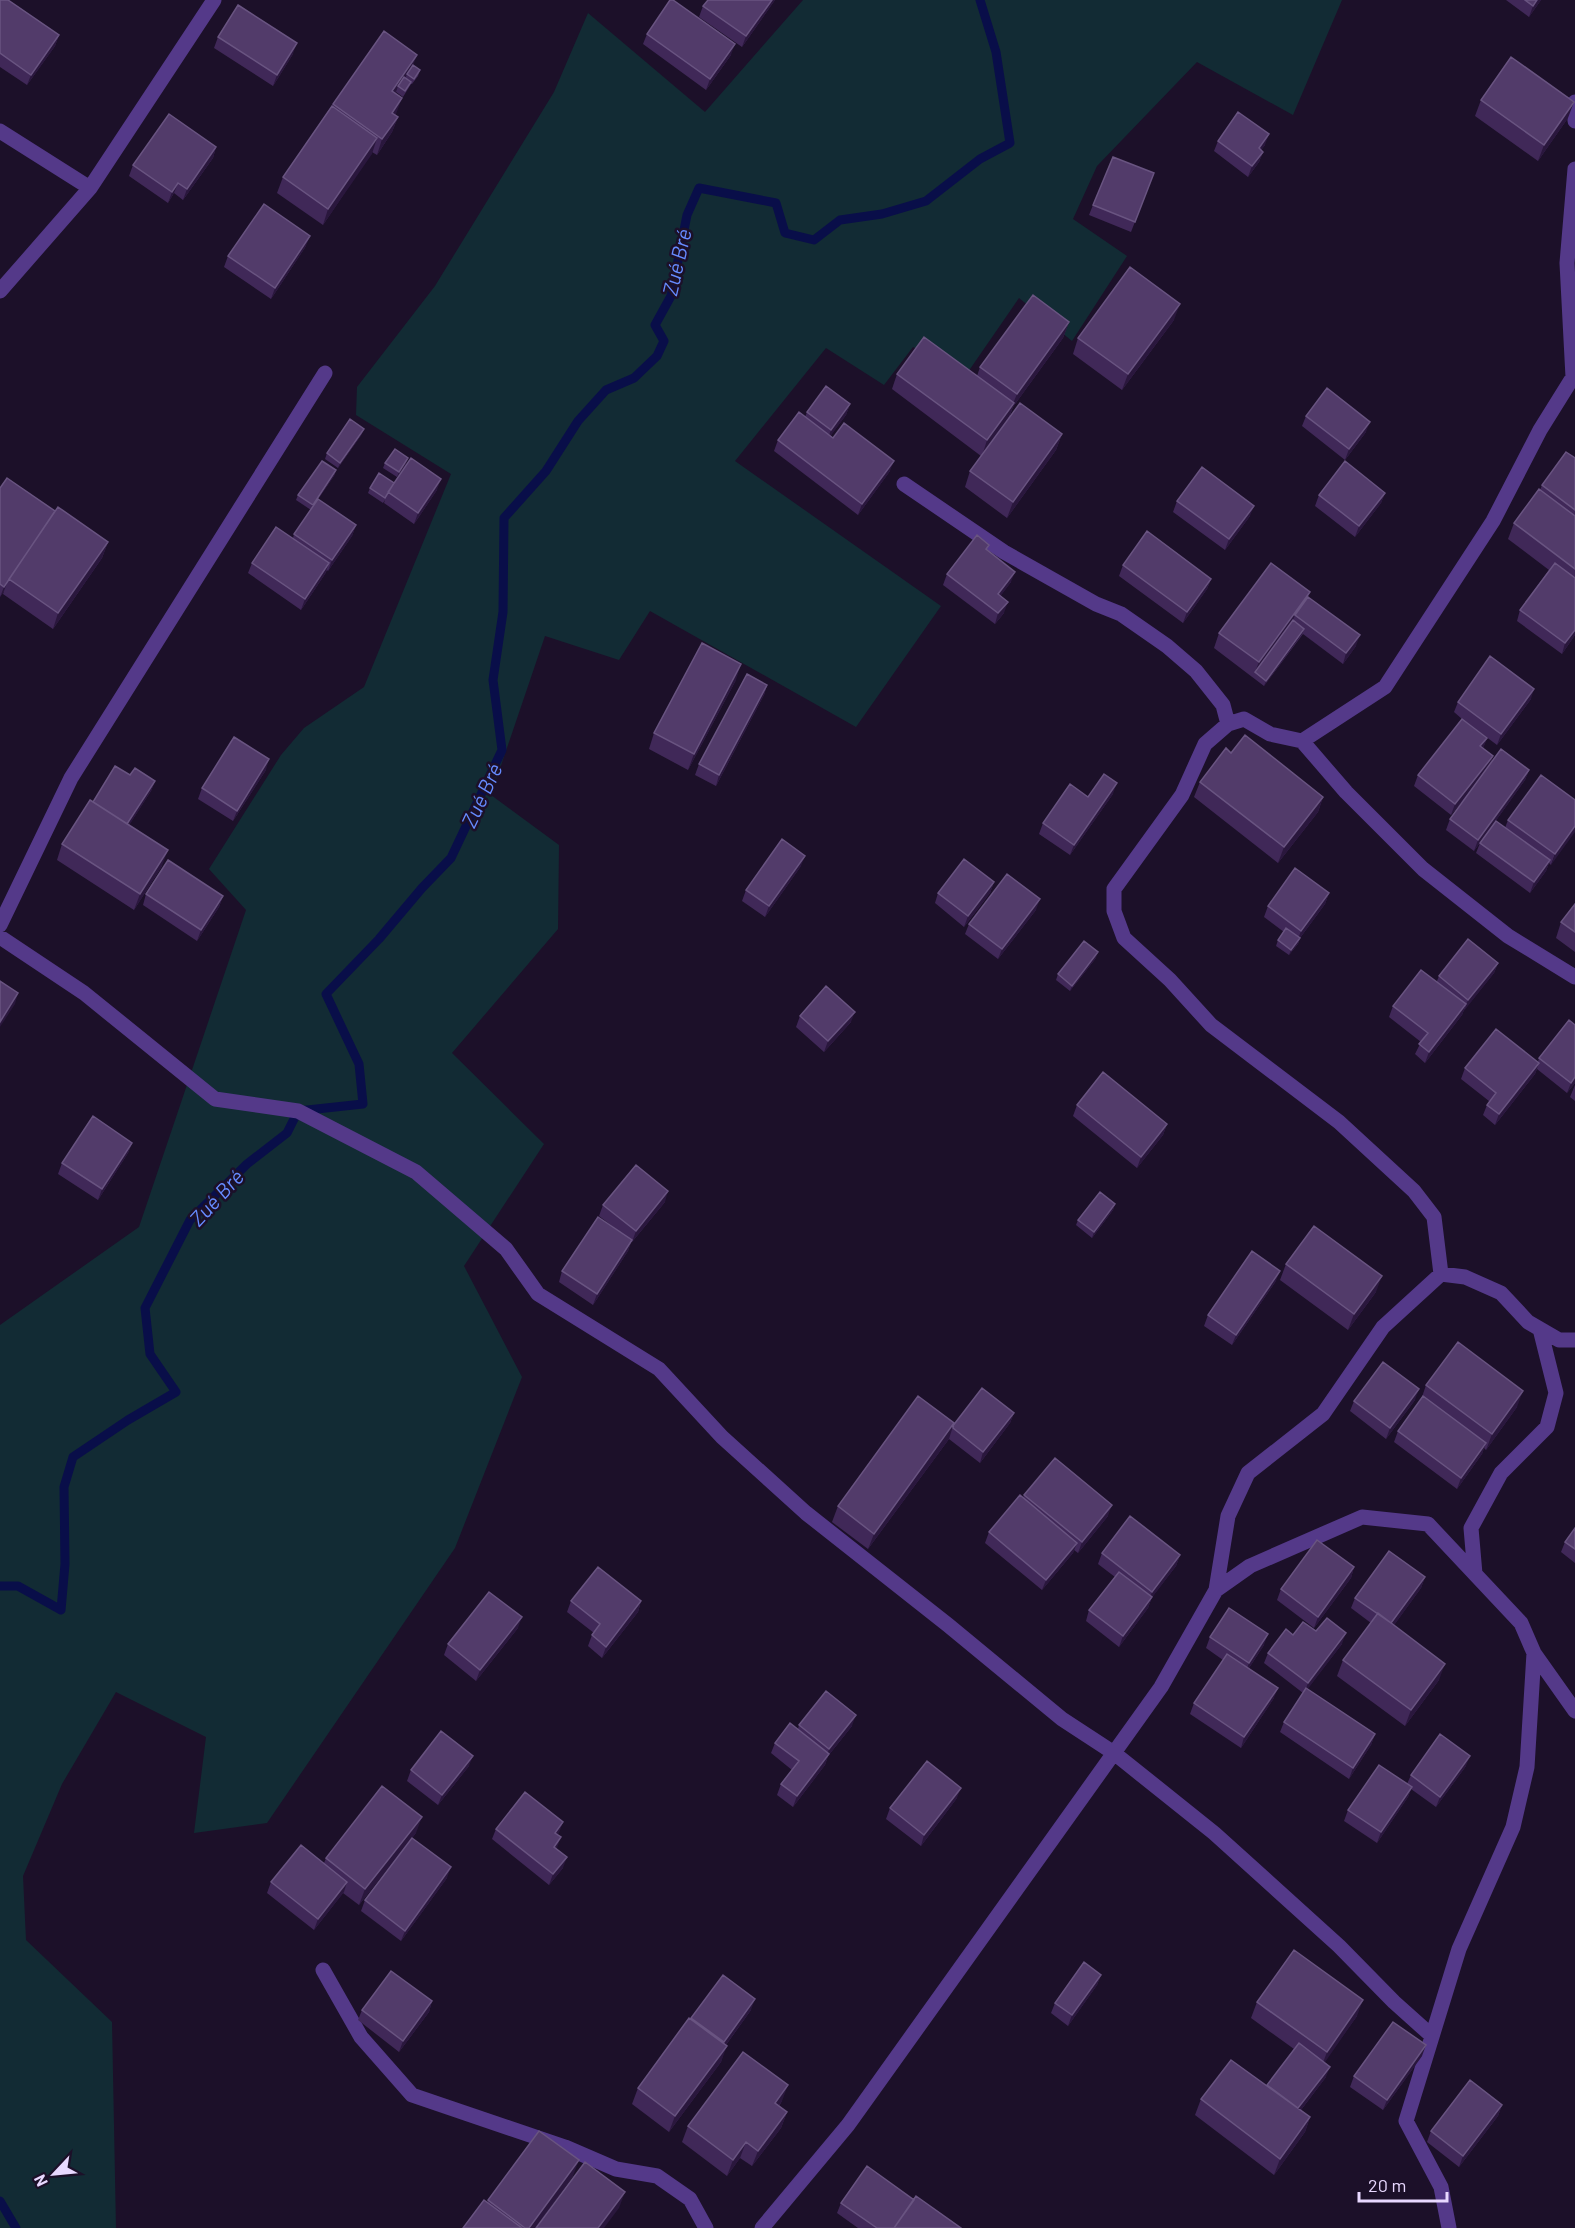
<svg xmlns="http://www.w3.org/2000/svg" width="1575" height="2228" viewBox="0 0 1575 2228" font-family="Barlow,sans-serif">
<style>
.green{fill:#122b34}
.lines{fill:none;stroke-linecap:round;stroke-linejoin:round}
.stream{stroke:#090e49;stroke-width:9}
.street{stroke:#543989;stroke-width:15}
.wall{fill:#402858}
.shaded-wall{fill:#2a173d}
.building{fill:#523b6a;stroke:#695481;stroke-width:1.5}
.labels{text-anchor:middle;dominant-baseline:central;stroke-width:5;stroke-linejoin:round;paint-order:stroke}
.water-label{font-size:21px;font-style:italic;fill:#668bff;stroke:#1c1029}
</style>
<rect width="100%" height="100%" fill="#1c1029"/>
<!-- green -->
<path class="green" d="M803 0H1342L1293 115 1197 62 1097 166 1073 219 1127 256 1072 341 1019 298 968 372 913 347 884 385 826 348 735 461 941 606 856 727 650 611 619 660 545 636 491 795 559 845 558 929 452 1053 544 1144 464 1266 522 1377 455 1548 267 1823 194 1833 206 1737 116 1692 62 1784 23 1876 26 1940 112 2022 116 2228H0V1325L139 1227 246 910 209 869 281 755 304 728 364 687 451 474 356 415 357 387 435 286 554 92 588 13 705 112Z"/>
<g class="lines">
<!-- stream -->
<path class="stream" d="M0 1586H18L61 1610 65 1564 64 1487 73 1457 128 1420 176 1392 150 1354 145 1308 190 1220 247 1164 287 1133 298 1111 363 1104 359 1064 326 994 379 939 422 888 451 858 502 750 493 680 503 612 504 518 546 471 578 421 606 390 634 378 657 356 664 341 655 325 671 296 687 215 699 188 776 203 785 233 814 240 840 220 882 214 926 201 980 159 1010 143 996 52 980 0
M0 2201 16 2228"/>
<!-- street -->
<path class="street" d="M1575 102V121
M0 131 90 188
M0 291 90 188 214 0
M904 484 1004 552 1096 604 1121 614 1167 646 1196 671 1223 705 1228 724
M1302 741 1385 687 1493 521 1540 430 1573 377 1567 263 1575 169
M0 925 71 778 325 373
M0 937 84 993 215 1099 298 1111 416 1172 506 1249 538 1294 659 1369 722 1437 806 1513 948 1625 1062 1719 1114 1753 1214 1833 1339 1946 1394 2002 1432 2036
M1441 1274 1434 1217 1414 1191 1339 1122 1211 1025 1170 980 1124 938 1114 911V889L1182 795 1205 744 1228 724 1244 719 1270 734 1302 741 1346 792 1423 869 1508 936 1575 977
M1475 1574 1471 1528 1501 1473 1547 1427 1556 1393 1540 1329
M1216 1590 1250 1566 1362 1517 1428 1524 1521 1623 1534 1653 1527 1767 1513 1827 1459 1949 1406 2121 1441 2187 1449 2228
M1534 1653 1575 1711
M323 1970 361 2037 412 2095 565 2147 616 2169 657 2176 690 2199 706 2228
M762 2228 848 2125 1161 1687 1216 1590 1228 1516 1248 1473 1323 1414 1383 1327 1441 1274 1465 1277 1501 1293 1528 1322 1559 1340H1575"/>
</g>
<!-- wall -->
<path class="wall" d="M0 0 59 35 55 46 27 85 0 67Z
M775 0 742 47 699 17 703 6Z
M1506 0H1541L1529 17Z
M647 34 731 55 706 90 643 44Z
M218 37 293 54 273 86 214 48Z
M413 65 420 70 418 76 412 84H411L403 97 396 92 395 93 396 114 395 115 398 117 392 132 377 155 372 152 323 225 277 193 283 177 333 104Z
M1481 100 1568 118 1538 161 1475 116Z
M1218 141 1265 145 1261 150 1263 152 1259 162 1248 177 1214 151Z
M216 147 213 158 183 200 174 193 168 203 129 176 133 165Z
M1154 173 1131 232 1089 215 1093 205Z
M306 246 271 299 224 267 228 256Z
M1174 320 1122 390 1073 354 1078 338Z
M1069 322 1063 338 1013 407 1009 418 1062 434 1056 450 1007 518 965 487 970 471 981 456 892 389 897 374 977 376 980 367Z
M850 404 846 415 830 436 890 471 858 515 774 451 778 440 805 417 807 412Z
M1306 416 1366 432 1345 460 1302 426Z
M362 434 338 468 325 459 327 453Z
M1575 458V635L1562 654 1517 621 1520 610 1549 570 1508 539 1514 523 1540 490 1542 485Z
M385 463 406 464 397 477 383 468Z
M336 470 334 476 318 499 356 525 352 536 328 571 327 570 325 574 301 610 248 573 252 563 293 538 294 534 311 510 296 500 298 495Z
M394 483 437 490 414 524 384 503 385 500 383 503 368 493 370 488Z
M0 488 55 511 108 542 102 558 53 629 3 594 4 591 0 597Z
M1385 493 1381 503 1355 537 1315 506 1319 495Z
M1177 501 1250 516 1225 550 1173 512Z
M987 550 1011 582 1000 596 1004 613 995 624 943 585 947 574Z
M1123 565 1211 579 1207 589 1183 623 1119 576Z
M1310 592 1308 597 1356 646 1343 664 1303 634 1264 686 1214 648 1219 633Z
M736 680 688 770 649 749 654 733Z
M767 685 764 695 716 786 695 775 699 764Z
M1531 699 1497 745 1465 721 1487 738 1483 748 1493 756 1491 762 1529 770 1525 780 1474 851 1446 830 1450 819 1468 794 1451 815 1414 786 1418 775 1462 719 1454 712 1458 702Z
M1231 753 1323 797 1318 812 1278 863 1194 797 1200 782Z
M266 770 233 821 198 799 202 788Z
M130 775 155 781 151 791 129 825 162 866 134 910 57 860 62 844Z
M1113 794 1070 855 1039 834 1043 823 1088 797Z
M1575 800 1551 865 1549 863 1546 871 1530 893 1476 853 1480 843 1505 828 1508 820Z
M801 866 765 917 742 901 746 890Z
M994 882 990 893 964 927 935 903 938 893Z
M1329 893 1325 904 1300 938 1298 944 1289 955 1276 946 1278 940 1284 932 1264 917 1268 906Z
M146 894 223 896 219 907 197 941 143 905Z
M1575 904V952L1556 938 1561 922Z
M1036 910 998 959 965 934 969 924Z
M1096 958 1070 991 1056 980 1058 974Z
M1498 963 1494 973 1464 1010 1462 1015 1425 1063 1415 1054 1421 1042 1389 1017 1393 1006 1437 981 1439 976Z
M800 1016 851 1022 824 1052 796 1027Z
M1539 1058 1575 1083 1567 1093 1537 1069 1535 1074 1495 1125 1483 1115 1487 1105 1489 1101 1461 1079 1465 1068 1538 1062Z
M1575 1085V1101L1570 1097Z
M1077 1105 1167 1124 1163 1135 1137 1168 1073 1116Z
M132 1143 128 1153 98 1200 58 1174 62 1163Z
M665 1202 632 1242H631L628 1251 593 1305 559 1282 562 1271 616 1229 599 1216 603 1205Z
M1115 1204 1113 1210 1092 1238 1076 1225 1078 1220Z
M1286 1264 1376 1292 1348 1330 1280 1280Z
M1276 1281 1232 1345 1204 1326 1208 1315Z
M1426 1385 1517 1407 1486 1450 1484 1448 1482 1454 1457 1489 1394 1442 1398 1431 1421 1400Z
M1415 1400 1386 1439 1350 1411 1354 1401Z
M1014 1413 1010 1423 980 1463 949 1439 868 1549 832 1522 838 1506 954 1423Z
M1024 1495 1108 1516 1078 1553 1074 1550 1073 1553 1042 1590 985 1543 989 1532 1023 1498Z
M1575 1528V1563L1561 1552 1565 1542Z
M1102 1553 1180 1555 1176 1566 1152 1597 1148 1608 1119 1647 1086 1621 1089 1610 1115 1577 1098 1564Z
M1354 1567 1351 1578 1314 1628 1277 1600 1281 1589Z
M1425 1577 1421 1588 1394 1625 1439 1680 1405 1726 1337 1676 1343 1660 1371 1623 1351 1608 1355 1598Z
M571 1601H641L638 1612 602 1658 588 1646 592 1635 594 1633 567 1612Z
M518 1628 476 1681 444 1655 448 1644Z
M1316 1631 1342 1644 1307 1689 1375 1734 1371 1745 1349 1779 1280 1732 1284 1722 1303 1693 1264 1663 1268 1653 1293 1635Z
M1210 1637 1264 1645 1249 1668 1274 1698 1241 1748 1190 1714 1194 1703 1223 1660 1206 1648Z
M799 1725 852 1726 828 1756 825 1765 793 1807 777 1795 781 1784 792 1770 771 1753 775 1743 798 1729Z
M469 1766 438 1805 407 1781 411 1770Z
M1466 1766 1436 1807 1411 1789 1408 1797 1377 1843 1344 1821 1348 1810 1407 1784 1411 1775Z
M957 1798 921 1846 886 1819 890 1808Z
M563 1822 557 1835 556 1849 563 1868 549 1885 492 1839 496 1829Z
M416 1833 412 1838 447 1878 401 1941 361 1911 365 1900 405 1846 359 1905 343 1893 314 1930 267 1893 271 1882 324 1863 326 1858Z
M1101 1975 1097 1985 1068 2026 1051 2013 1055 2003Z
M432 2001 429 2012 399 2052 358 2020 362 2010Z
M1257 2002 1357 2016 1324 2062 1326 2077 1301 2110 1310 2117 1305 2132 1274 2175 1195 2115 1201 2099 1267 2086 1294 2049 1251 2018Z
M751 2010 726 2045 721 2062 669 2132 632 2104 638 2088 691 2018Z
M1422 2056 1383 2110 1350 2087 1354 2076Z
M782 2101 779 2106 787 2112 781 2128 752 2166 740 2158 727 2176 682 2142 688 2126Z
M1502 2105 1498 2116 1459 2167 1427 2142 1431 2131Z
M573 2176 535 2228H463L487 2203 488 2200Z
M914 2200 961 2228H858L837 2213 841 2203Z"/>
<!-- shaded-wall -->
<path class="shaded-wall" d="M772 0H775L742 47 746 36Z
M1537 0H1541L1529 17 1533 6Z
M59 35 55 46 27 85 31 75Z
M297 43 293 54 273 86 277 75Z
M735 44 731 55 706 90 710 79Z
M417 55 411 71 407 74 405 79 398 86 396 92 386 107 392 91Z
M402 98 396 114 386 128 392 113Z
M1574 102 1568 118 1538 161 1544 145Z
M398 117 392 132 377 155 382 139Z
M1269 134 1265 145 1255 159 1259 148Z
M377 138 372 154 323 225 328 209Z
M216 147 213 158 183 200 187 189Z
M1263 152 1259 162 1248 177 1252 166Z
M178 183 174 193 168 203 172 192Z
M310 236 306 246 271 299 275 288Z
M1180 304 1174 320 1122 390 1128 374Z
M1069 322 1063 338 1013 407 1008 419 982 456 987 440 1012 406 1017 394Z
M850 404 846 415 827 441 831 430Z
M1370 422 1366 432 1345 460 1349 449Z
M364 429 362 434 338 468 340 463Z
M1062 434 1056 450 1007 518 1013 502Z
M408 458 406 464 397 477 399 472Z
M894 461 890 471 858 515 862 504Z
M336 470 334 476 311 510 313 505Z
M441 479 437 490 414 524 418 513Z
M1385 493 1381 503 1355 537 1359 526Z
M1254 506 1250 516 1225 550 1229 539Z
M356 525 352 536 328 571 332 560Z
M108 542 102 558 53 629 58 613Z
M329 563 325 574 301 610 305 599Z
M1015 572 1011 582 994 605 998 594Z
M1211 579 1207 589 1183 623 1187 612Z
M8 580 4 591 0 597 4 587Z
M1310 592 1304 608 1295 615 1291 625 1255 672 1259 662Z
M1008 602 1004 613 995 624 998 613Z
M1304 629 1302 634 1264 686 1266 681Z
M1575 630V635L1562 654 1565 643Z
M1360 635 1356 646 1343 664 1346 653Z
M741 664 736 680 688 770 694 754Z
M767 685 764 695 716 786 719 775Z
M1534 689 1531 699 1497 745 1501 734Z
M1487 738 1483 749 1480 746Z
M1493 756 1489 767 1451 815 1455 804Z
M269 759 266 770 233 821 237 811Z
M1529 770 1525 780 1474 851 1478 840Z
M155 781 151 791 123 835 127 824Z
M1117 783 1113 794 1070 855 1074 845Z
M1323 797 1318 812 1278 863 1284 847Z
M1575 826V832L1551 865 1555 854Z
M168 850 162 866 134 910 140 894Z
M805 856 801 866 765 917 769 906Z
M1550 860 1546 871 1530 893 1534 882Z
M994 882 990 893 964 927 968 916Z
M1329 893 1325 904 1297 942 1301 931Z
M223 896 219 907 197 941 201 930Z
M1040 899 1036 910 998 959 1002 949Z
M1300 938 1298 944 1289 955 1291 950Z
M1098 952 1096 958 1070 991 1072 986Z
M1498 963 1494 973 1464 1011 1468 1000Z
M18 993 15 1004 0 1027V1022Z
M1466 1004 1462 1015 1425 1063 1429 1052Z
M855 1012 851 1022 824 1052 828 1041Z
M1539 1063 1535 1074 1495 1125 1499 1114Z
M1575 1077V1083L1567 1093 1571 1083Z
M1167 1124 1163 1135 1137 1168 1141 1157Z
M132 1143 128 1153 98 1200 102 1189Z
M668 1191 665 1202 632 1242 636 1231Z
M1115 1204 1113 1210 1092 1238 1094 1232Z
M632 1240 628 1251 593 1305 597 1294Z
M1280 1271 1276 1281 1232 1345 1236 1335Z
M1382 1276 1376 1292 1348 1330 1354 1314Z
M1419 1389 1415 1400 1386 1439 1390 1428Z
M1523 1391 1517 1407 1486 1450 1492 1434Z
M1014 1413 1010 1423 980 1463 983 1452Z
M954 1423 949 1439 868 1549 874 1534Z
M1486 1443 1482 1454 1457 1489 1461 1478Z
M1112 1505 1108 1516 1078 1553 1082 1542Z
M1077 1543 1073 1553 1042 1590 1046 1580Z
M1180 1555 1176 1566 1148 1603 1152 1592Z
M1354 1567 1351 1578 1314 1628 1318 1617Z
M1425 1577 1421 1588 1387 1635 1391 1624Z
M1152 1597 1148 1608 1119 1647 1123 1636Z
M641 1601 638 1612 602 1658 606 1647Z
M522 1617 518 1628 476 1681 480 1670Z
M1346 1633 1342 1644 1304 1694 1308 1683Z
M1268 1634 1264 1645 1245 1674 1249 1663Z
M1445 1664 1439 1680 1405 1726 1411 1710Z
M1278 1688 1274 1698 1241 1748 1244 1737Z
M856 1715 852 1726 828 1756 825 1765 793 1807 797 1796 826 1758 829 1749Z
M1375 1734 1371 1745 1349 1779 1353 1768Z
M473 1756 469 1766 438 1805 442 1795Z
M1470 1756 1466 1766 1436 1807 1440 1797Z
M1412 1787 1408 1797 1377 1843 1381 1832Z
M961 1788 957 1798 921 1846 924 1835Z
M422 1817 416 1833 359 1905 365 1889Z
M563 1822 559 1833 551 1843 555 1833Z
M561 1837 557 1848 550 1857 554 1847Z
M567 1857 563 1868 549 1885 553 1874Z
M451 1867 447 1878 401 1941 405 1931Z
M347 1882 344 1892 314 1930 318 1919Z
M1101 1975 1097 1985 1068 2026 1072 2015Z
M755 1999 751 2010 720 2053 724 2042Z
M1363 2000 1357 2016 1321 2068 1327 2052Z
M432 2001 429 2012 399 2052 403 2041Z
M1426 2045 1422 2056 1383 2110 1387 2100Z
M727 2046 721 2062 669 2132 675 2116Z
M1330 2067 1326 2077 1294 2119 1298 2108Z
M788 2085 782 2101 769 2119 775 2103Z
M1502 2105 1498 2116 1459 2167 1463 2156Z
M787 2112 781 2128 752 2166 758 2151Z
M1310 2117 1305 2132 1274 2175 1280 2159Z
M746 2142 740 2158 727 2176 733 2160Z
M579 2160 573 2176 535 2228H529Z
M625 2192 619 2208 604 2228H598Z"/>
<!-- building -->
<path class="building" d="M0 0H8L59 35 31 75 0 53Z
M670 0H673L735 44 710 79 647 34Z
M708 0H772L746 36 703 6Z
M1525 0H1537L1533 6Z
M238 5 297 43 277 75 218 37Z
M384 31 417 55 392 91 402 98 392 113 398 117 382 139 333 104Z
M1511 57 1574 102 1544 145 1481 100Z
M413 65 420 70 414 79 407 74Z
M404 77 411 82 405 91 398 86Z
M332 106 377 138 328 209 283 177Z
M1238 112 1269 134 1259 148 1263 152 1252 166 1218 141Z
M169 114 216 147 187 189 178 183 172 192 133 165Z
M1113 157 1154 173 1135 222 1093 205Z
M264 204 310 236 275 288 228 256Z
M1130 267 1180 304 1128 374 1078 338Z
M1033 295 1069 322 1017 394 980 367Z
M924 337 1014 403 987 440 897 374Z
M826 386 850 404 831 430 807 412Z
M1327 388 1370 422 1349 449 1306 416Z
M1020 403 1062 434 1013 502 970 471Z
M799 412 833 438 844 423 894 461 862 504 778 440Z
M350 419 364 429 340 463 327 453Z
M395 449 408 458 399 472 385 463Z
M1566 452 1575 458V510L1542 485Z
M411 458 441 479 418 513 388 492Z
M322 461 336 470 313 505 298 495Z
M1345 461 1385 493 1359 526 1319 495Z
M1202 467 1254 506 1229 539 1177 501Z
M379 473 394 483 385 498 370 488Z
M7 478 55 511 4 587 0 584V488Z
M1539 489 1575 516V569L1514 523Z
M318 499 356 525 332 560 294 534Z
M58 507 108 542 58 613 9 579Z
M276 527 329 563 305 599 252 563Z
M1147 531 1211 579 1187 612 1123 565Z
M977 535 989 545 986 549 1015 572 998 594 1008 602 998 613 947 574Z
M1271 563 1310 592 1259 662 1219 633Z
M1555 563 1575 578V630L1565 643 1520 610Z
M1308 597 1360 635 1346 653 1295 615Z
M1293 620 1304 629 1266 681 1255 672Z
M702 643 741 664 694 754 654 733Z
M1490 656 1534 689 1501 734 1458 702Z
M747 674 767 685 719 775 699 764Z
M1462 719 1487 738 1480 746 1493 756 1455 804 1418 775Z
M1245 735 1323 797 1284 847 1200 782 1226 748 1231 753Z
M234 737 269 759 237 811 202 788Z
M1501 749 1529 770 1478 840 1450 819Z
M115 766 130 775 135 768 155 781 127 824 93 802Z
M1104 774 1117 783 1074 845 1043 823 1070 784 1088 797Z
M1541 775 1575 800V826L1555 854 1508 820Z
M90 800 168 850 140 894 62 844Z
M1496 821 1550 860 1534 882 1480 843Z
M782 839 805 856 769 906 746 890Z
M964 859 994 882 968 916 938 893Z
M168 860 223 896 201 930 146 894Z
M1295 868 1329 893 1301 931 1268 906Z
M1007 874 1040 899 1002 949 969 924Z
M1575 904V932L1561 922Z
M1286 928 1300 938 1291 950 1278 940Z
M1468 939 1498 963 1468 1000 1439 976Z
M1084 941 1098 952 1072 986 1058 974Z
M1421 970 1466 1004 1429 1052 1419 1044 1428 1033 1393 1006Z
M0 981 18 993 0 1022Z
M826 986 855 1012 828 1041 800 1016Z
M1569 1020 1575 1025V1077L1571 1083 1539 1058Z
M1496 1029 1539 1063 1499 1114 1487 1105 1496 1093 1465 1068Z
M1103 1072 1167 1124 1141 1157 1077 1105Z
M93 1116 132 1143 102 1189 62 1163Z
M636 1165 668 1191 636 1231 603 1205Z
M1100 1192 1115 1204 1094 1232 1078 1220Z
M598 1217 632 1240 597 1294 562 1271Z
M1314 1226 1382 1276 1354 1314 1286 1264Z
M1252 1251 1280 1271 1236 1335 1208 1315Z
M1458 1342 1523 1391 1492 1434 1426 1385Z
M1383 1362 1419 1389 1390 1428 1354 1401Z
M982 1388 1014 1413 983 1452 953 1428 954 1423 952 1427Z
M918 1396 954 1423 874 1534 838 1506Z
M1423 1396 1486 1443 1461 1478 1398 1431Z
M1055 1458 1112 1505 1082 1542 1024 1495Z
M1020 1495 1077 1543 1046 1580 989 1532Z
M1130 1516 1180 1555 1152 1592 1102 1553Z
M1575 1528V1549L1565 1542Z
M1317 1540 1354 1567 1318 1617 1281 1589Z
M1389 1551 1425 1577 1391 1623 1355 1598Z
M598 1567 641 1601 606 1647 592 1635 600 1624 571 1601Z
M1119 1572 1152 1597 1123 1636 1089 1610Z
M489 1592 522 1617 480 1670 448 1644Z
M1229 1608 1268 1634 1249 1663 1210 1637Z
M1378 1613 1445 1664 1411 1710 1343 1660Z
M1327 1618 1346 1633 1308 1683 1268 1653 1286 1629 1293 1635 1303 1622 1316 1631Z
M1227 1654 1278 1688 1244 1737 1194 1703Z
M1306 1688 1375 1734 1353 1768 1284 1722Z
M826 1691 856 1715 829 1749 799 1725Z
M790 1723 829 1754 797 1796 781 1784 799 1761 775 1743Z
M441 1731 473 1756 442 1795 411 1770Z
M1440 1734 1470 1756 1440 1797 1411 1775Z
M927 1761 961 1788 924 1835 890 1808Z
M1379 1765 1412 1787 1381 1832 1348 1810Z
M382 1786 422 1817 365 1889 326 1858Z
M525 1792 563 1822 555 1833 561 1837 554 1847 567 1857 553 1874 496 1829Z
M412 1838 451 1867 405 1931 365 1900Z
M301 1845 347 1882 318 1919 271 1882Z
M1294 1950 1363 2000 1327 2052 1257 2002Z
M1084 1962 1101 1975 1072 2015 1055 2003Z
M391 1971 432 2001 403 2041 362 2010Z
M723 1975 755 1999 724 2042 691 2018Z
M689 2018 727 2046 675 2116 638 2088Z
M1393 2022 1426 2045 1387 2100 1354 2076Z
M1299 2043 1330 2067 1298 2108 1267 2085Z
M743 2052 788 2085 775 2103 787 2112 758 2151 746 2142 733 2160 688 2126Z
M1231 2060 1310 2117 1280 2159 1201 2099Z
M1470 2080 1502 2105 1463 2156 1431 2131Z
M539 2131 579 2160 529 2228H525L488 2200Z
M585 2162 625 2192 598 2228H536Z
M867 2166 914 2200 894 2228H877L841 2203Z
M916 2196 961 2228H894Z
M484 2200 522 2228H463Z"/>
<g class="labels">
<!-- water labels -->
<g class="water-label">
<text transform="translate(676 262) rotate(-77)">Zué Bré</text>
<text transform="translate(481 795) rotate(-65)">Zué Bré</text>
<text transform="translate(216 1197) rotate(-47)">Zué Bré</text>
</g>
</g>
<!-- north arrow -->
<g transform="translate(54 2174) rotate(244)" stroke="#1c1029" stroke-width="4.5" paint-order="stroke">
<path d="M0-4.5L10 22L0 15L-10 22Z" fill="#e8d8ff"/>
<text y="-9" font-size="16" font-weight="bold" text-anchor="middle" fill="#e8d8ff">N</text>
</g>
<!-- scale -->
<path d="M1359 2192v9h88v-9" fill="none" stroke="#e8d8ff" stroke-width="3"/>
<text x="1368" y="2192" font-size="18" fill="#e8d8ff" stroke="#1c1029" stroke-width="4.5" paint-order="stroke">20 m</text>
</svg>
